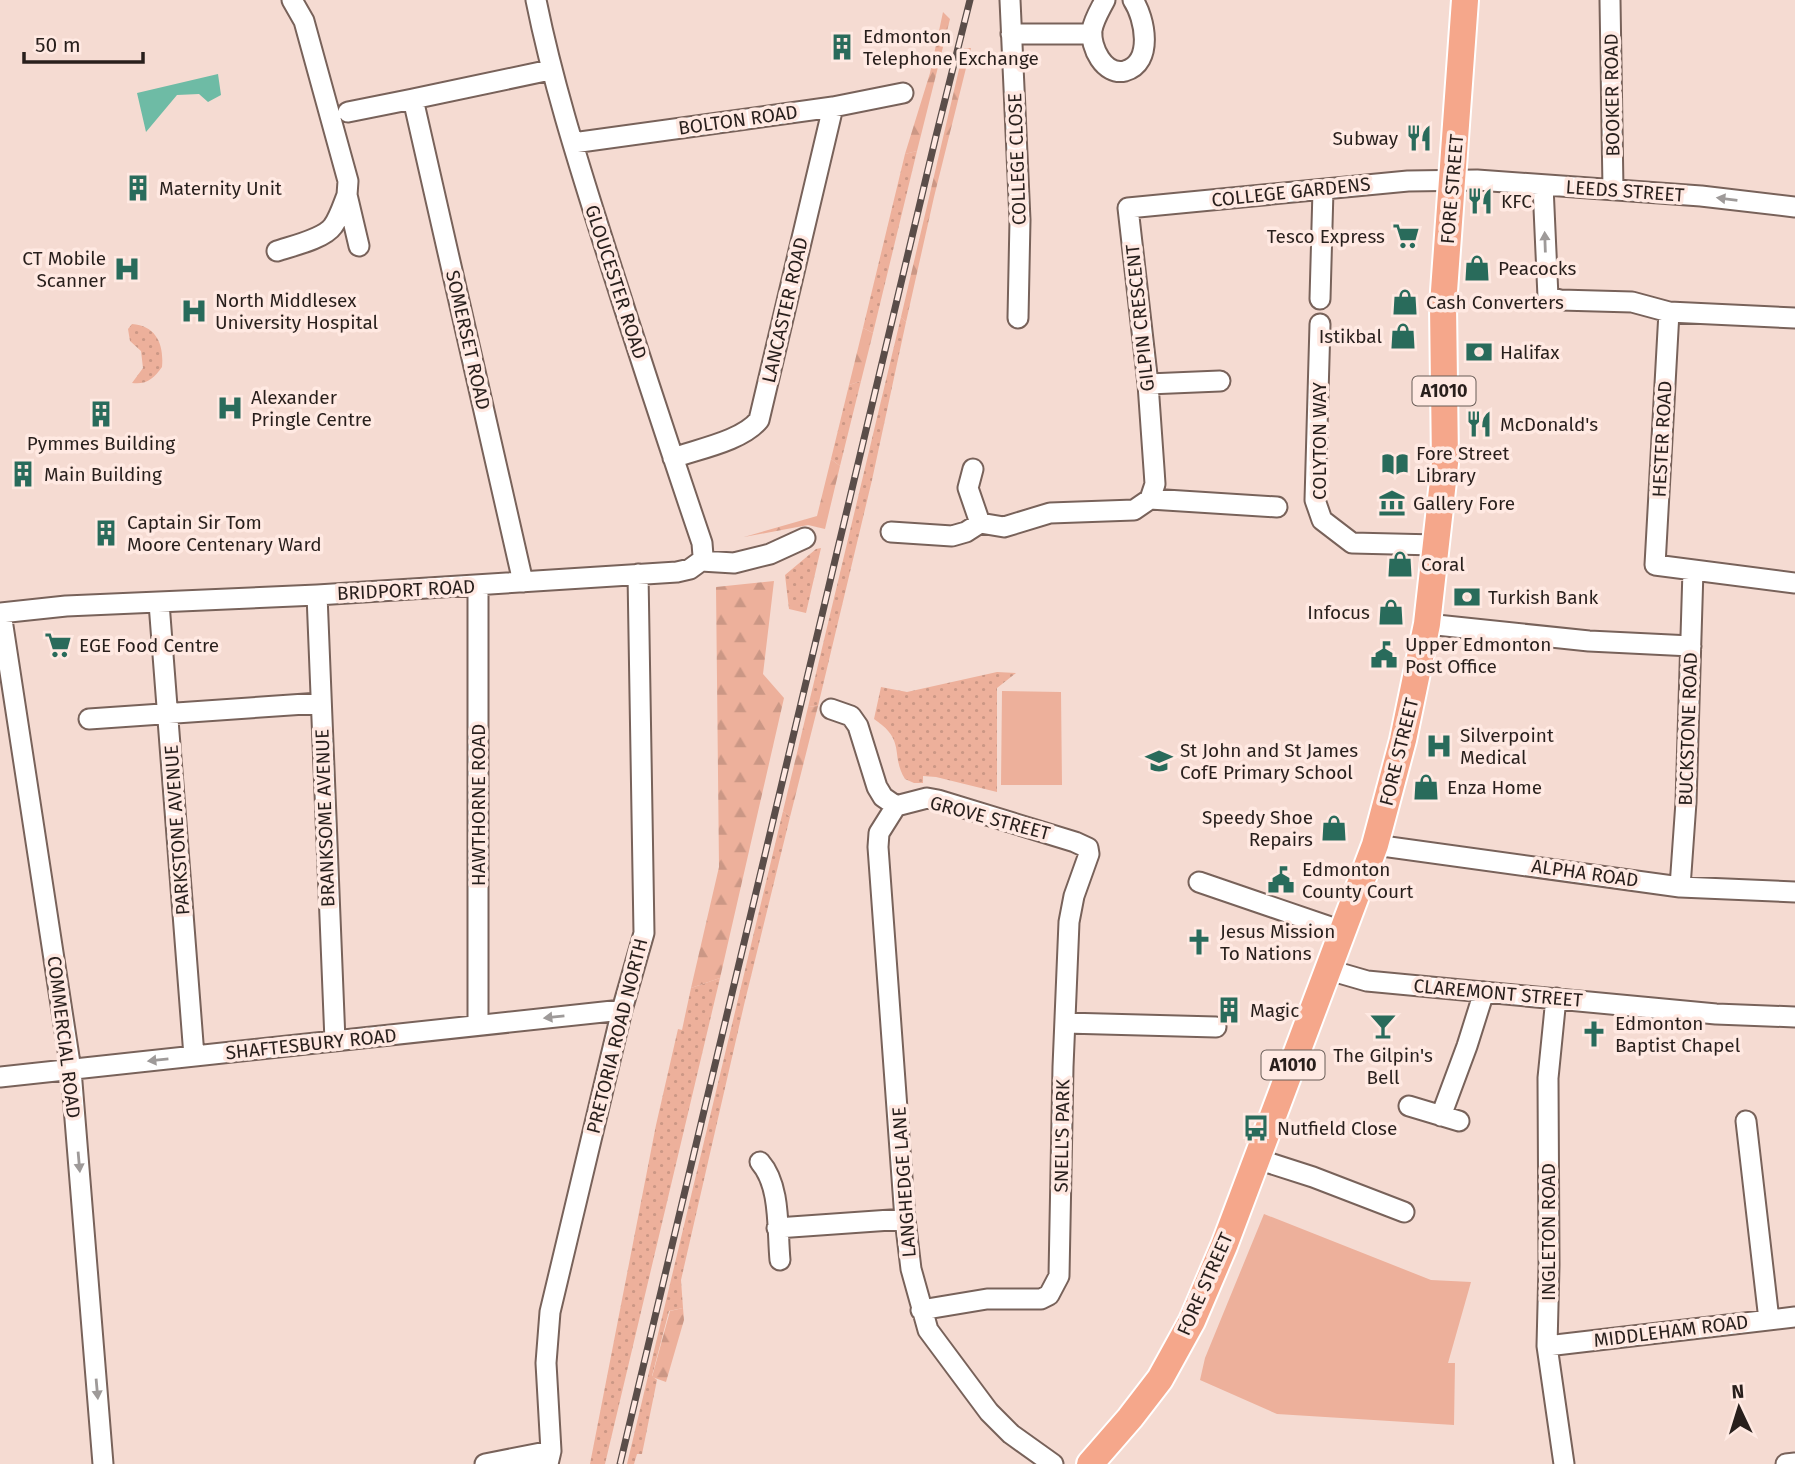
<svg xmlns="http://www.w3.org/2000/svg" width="1795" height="1464" viewBox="0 0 1795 1464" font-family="'Fira Sans',sans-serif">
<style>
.grass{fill:url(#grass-dots)}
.forest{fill:url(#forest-firs)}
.garden{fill:#edb09b}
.water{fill:#6ebba5}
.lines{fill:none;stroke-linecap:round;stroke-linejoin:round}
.minor-casing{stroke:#78625a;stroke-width:23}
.major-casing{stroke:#fff;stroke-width:30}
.minor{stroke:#fff;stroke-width:19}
.major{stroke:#f5a78b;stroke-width:26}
.rail-casing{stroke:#5a4d49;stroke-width:7}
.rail{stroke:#ffe9e2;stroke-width:4.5;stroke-dasharray:13;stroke-linecap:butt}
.oneway{fill:#9e9a99}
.labels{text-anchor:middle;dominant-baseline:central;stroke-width:7;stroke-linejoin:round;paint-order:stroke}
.shield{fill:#ffe9e2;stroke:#685c57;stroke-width:2}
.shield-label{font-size:18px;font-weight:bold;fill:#281f1c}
.poi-label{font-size:19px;fill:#281f1c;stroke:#ffe9e2;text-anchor:start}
.street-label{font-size:19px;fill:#281f1c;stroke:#ffe9e2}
</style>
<defs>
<pattern id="grass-dots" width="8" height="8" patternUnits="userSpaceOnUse" patternTransform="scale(1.75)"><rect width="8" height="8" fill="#edb09b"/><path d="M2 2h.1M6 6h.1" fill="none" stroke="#cb9785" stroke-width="1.8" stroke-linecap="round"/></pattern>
<pattern id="forest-firs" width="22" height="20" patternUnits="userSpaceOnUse" patternTransform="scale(1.75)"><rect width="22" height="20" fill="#edb09b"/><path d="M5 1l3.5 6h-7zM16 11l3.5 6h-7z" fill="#cb9785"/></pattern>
</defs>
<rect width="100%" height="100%" fill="#f5dbd2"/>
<!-- grass -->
<path class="grass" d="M917 151 873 333 863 328 905 154Z
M901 317 906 322 872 480 818 706 808 707Z
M132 324C157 326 164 345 162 367 154 378 147 385 132 383L143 368 141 351 130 341 128 329Z
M861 381 840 466 831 459 849 385Z
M821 548 806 613 789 609 785 575 816 549Z
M997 672 1016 673 997 688V792L936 777 923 776V783H914L905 779C890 755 907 741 874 719L881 687 907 692Z
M783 811 790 817 744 1005 681 1280 683 1308 669 1311 652 1376 657 1380 642 1454H637L634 1464H627Z
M720 978 605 1464H590L656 1125 678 1029 682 1030 691 988Z"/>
<!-- forest -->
<path class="forest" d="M943 12 950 19 917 151 905 154 930 73Z
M964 48H971L934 197 906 322 901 317Z
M863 328 873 333 861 381 849 385Z
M831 459 840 466 825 529 808 525 744 537 817 516Z
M774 581 763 674 784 698 720 978 691 988 719 867 716 587Z
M818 706 790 817 783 811 808 707Z
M683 1308 684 1320 666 1382 652 1377 670 1311Z"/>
<!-- garden -->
<path class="garden" d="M1002 691 1061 692 1062 785H1001Z
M1264 1214 1431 1280 1471 1282 1448 1363H1455L1454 1425 1277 1414 1200 1380 1205 1358Z"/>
<!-- water -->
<path class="water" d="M218 74 221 95 208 102 199 94 177 95 146 132 137 93Z"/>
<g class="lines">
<!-- minor casing -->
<g class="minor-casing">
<path id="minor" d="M292 0 304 21 348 181 347 195 359 246
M536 0C554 89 582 174 609 260 639 355 670 449 702 543L703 556 701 561
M1010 0 1020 220 1018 318
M1105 0C1100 10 1094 19 1092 30 1090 47 1104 76 1125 71 1154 63 1145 18 1133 0
M1610 0 1613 189
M1011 34H1092
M348 112 413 99
M573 143 833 107 903 93
M1543 186 1548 297 1560 300 1632 302 1669 312 1795 318
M277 251C292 246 324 239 333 226 339 218 343 205 347 195
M1320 299 1323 190
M1669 312 1655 565 1795 583
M1320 324 1315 500 1322 520 1352 543 1436 545
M1148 384 1220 381
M673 458C698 449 742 441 759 420L833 107
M973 469 968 488 980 523
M1150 499 1277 507
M980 523 1004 527 1050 513 1134 510 1150 499 1155 484 1154 469 1148 384 1128 208 1408 181 1477 180 1701 196 1795 207
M891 532 952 536 966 532 980 523
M523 582 413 99 550 70
M317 595 335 1041
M159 603 194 1056
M0 613 66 606 317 595 677 572 690 569 701 561 734 563 770 554 805 538
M1 613 71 1070 103 1464
M1427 624 1589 641 1691 646
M831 709 851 716 858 726 877 787 883 797 896 806
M89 719 320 703
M1375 845 1680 887 1795 892
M1199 882 1342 931
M1680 887 1686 802 1693 570
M1329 970 1367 981 1716 1014 1795 1017
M1556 998 1548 1078 1549 1265 1547 1346 1564 1464
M1065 1023 1216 1027
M478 1025V585
M0 1077 622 1010
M1409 1106 1459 1121
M1441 1116 1467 1046 1484 992
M1746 1121 1769 1320
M1257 1159 1313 1177 1404 1212
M760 1162C781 1186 777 1229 780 1260
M777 1228 905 1219
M921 1310 987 1299H1041L1049 1295 1059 1276 1063 1067 1069 922 1074 896 1089 854 1088 848 1075 842 938 800 927 798 896 806 879 833 878 847 905 1219 911 1269 928 1330 989 1412 1011 1434 1053 1464
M1547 1346 1795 1317
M485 1464 551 1451
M548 1464 551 1451 546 1363 550 1312 622 1010 644 933 638 574
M1786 1464 1795 1463"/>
</g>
<!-- major casing -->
<g class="major-casing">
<path id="major" d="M1090 1464 1130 1418 1160 1379 1192 1321 1224 1246 1375 845 1403 740 1427 624 1445 463 1443 305 1465 0"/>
</g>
<!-- minor -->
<use href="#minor" class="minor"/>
<!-- major -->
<use href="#major" class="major"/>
<!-- rail casing -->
<g class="rail-casing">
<path id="rail" d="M620 1464 936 136 970 0"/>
</g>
<!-- rail -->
<use href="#rail" class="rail"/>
</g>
<!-- one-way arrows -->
<defs><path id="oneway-solid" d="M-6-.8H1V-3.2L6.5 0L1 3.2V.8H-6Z" transform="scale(1.75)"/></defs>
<g class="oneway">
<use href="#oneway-solid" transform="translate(1727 199) rotate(-173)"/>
<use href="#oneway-solid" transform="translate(1545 242) rotate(-92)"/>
<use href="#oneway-solid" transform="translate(554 1017) rotate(174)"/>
<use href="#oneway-solid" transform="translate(158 1060) rotate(174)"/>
<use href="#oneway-solid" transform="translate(79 1162) rotate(85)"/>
<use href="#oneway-solid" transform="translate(97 1389) rotate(85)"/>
</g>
<!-- icons -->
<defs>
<g id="building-bare" transform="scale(2.1)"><path d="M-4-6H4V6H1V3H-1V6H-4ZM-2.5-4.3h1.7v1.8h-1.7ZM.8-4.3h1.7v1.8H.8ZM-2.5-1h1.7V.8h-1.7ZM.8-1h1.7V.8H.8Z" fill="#296b5b" stroke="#ffe9e2" stroke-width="2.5" paint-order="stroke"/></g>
<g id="restaurant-bare" transform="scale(2.1)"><path d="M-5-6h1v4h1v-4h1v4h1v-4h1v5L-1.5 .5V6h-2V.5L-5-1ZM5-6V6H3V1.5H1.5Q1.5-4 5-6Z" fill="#296b5b" stroke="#ffe9e2" stroke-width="2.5" paint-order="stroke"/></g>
<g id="supermarket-bare" transform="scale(2.1)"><path d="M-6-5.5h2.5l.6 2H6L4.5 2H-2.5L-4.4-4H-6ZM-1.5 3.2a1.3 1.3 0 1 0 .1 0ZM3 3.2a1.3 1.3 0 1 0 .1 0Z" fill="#296b5b" stroke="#ffe9e2" stroke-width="2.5" paint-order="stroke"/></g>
<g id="shop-bare" transform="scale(2.1)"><path d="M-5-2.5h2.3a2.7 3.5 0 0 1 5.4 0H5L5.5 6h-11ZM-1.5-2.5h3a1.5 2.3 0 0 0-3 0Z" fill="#296b5b" stroke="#ffe9e2" stroke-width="2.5" paint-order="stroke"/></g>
<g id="hospital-bare" transform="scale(2.1)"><path d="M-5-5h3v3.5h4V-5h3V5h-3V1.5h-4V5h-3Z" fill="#296b5b" stroke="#ffe9e2" stroke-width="2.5" paint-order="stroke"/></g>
<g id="bank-bare" transform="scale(2.1)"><path d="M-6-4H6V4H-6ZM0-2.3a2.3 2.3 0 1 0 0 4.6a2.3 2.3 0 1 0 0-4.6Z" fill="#296b5b" stroke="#ffe9e2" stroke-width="2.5" paint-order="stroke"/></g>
<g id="library-bare" transform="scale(2.1)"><path d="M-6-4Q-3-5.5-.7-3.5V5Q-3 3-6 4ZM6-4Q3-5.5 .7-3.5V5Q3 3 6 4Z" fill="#296b5b" stroke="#ffe9e2" stroke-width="2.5" paint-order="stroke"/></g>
<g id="museum-bare" transform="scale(2.1)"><path d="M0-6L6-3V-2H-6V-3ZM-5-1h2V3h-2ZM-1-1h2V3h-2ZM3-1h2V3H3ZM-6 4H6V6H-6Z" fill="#296b5b" stroke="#ffe9e2" stroke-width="2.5" paint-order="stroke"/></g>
<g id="civic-bare" transform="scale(2.1)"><path d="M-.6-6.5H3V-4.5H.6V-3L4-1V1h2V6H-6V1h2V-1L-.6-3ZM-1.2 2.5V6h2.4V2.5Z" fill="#296b5b" stroke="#ffe9e2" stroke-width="2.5" paint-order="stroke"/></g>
<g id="school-bare" transform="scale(2.1)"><path d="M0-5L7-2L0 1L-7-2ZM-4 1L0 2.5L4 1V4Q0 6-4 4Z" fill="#296b5b" stroke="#ffe9e2" stroke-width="2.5" paint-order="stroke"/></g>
<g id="church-bare" transform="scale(2.1)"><path d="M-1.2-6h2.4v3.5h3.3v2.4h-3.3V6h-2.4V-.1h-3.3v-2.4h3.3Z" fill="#296b5b" stroke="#ffe9e2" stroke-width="2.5" paint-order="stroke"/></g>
<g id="bar-bare" transform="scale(2.1)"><path d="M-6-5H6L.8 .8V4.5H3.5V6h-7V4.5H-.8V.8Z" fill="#296b5b" stroke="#ffe9e2" stroke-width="2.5" paint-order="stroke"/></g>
<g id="bus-bare" transform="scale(2.1)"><path d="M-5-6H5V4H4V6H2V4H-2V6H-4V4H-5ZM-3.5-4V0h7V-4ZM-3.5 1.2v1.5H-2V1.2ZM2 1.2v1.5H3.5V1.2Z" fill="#296b5b" stroke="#ffe9e2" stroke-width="2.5" paint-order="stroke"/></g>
</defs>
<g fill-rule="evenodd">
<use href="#building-bare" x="842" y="47"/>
<use href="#restaurant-bare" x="1419" y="138"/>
<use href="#building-bare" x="138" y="188"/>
<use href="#restaurant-bare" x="1480" y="201"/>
<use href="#supermarket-bare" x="1406" y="236"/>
<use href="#shop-bare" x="1477" y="268"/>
<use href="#hospital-bare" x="127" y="269"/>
<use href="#shop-bare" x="1405" y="302"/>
<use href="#hospital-bare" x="194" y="311"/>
<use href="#shop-bare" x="1403" y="336"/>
<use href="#bank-bare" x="1479" y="352"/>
<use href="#hospital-bare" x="230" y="408"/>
<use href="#building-bare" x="101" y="414"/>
<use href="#restaurant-bare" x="1479" y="424"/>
<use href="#library-bare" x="1395" y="464"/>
<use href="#building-bare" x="23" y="474"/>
<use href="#museum-bare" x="1392" y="503"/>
<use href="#building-bare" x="106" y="533"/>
<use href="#shop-bare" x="1400" y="564"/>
<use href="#bank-bare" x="1467" y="597"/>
<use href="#shop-bare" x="1391" y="612"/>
<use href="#supermarket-bare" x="58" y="645"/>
<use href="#civic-bare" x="1384" y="655"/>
<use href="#hospital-bare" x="1439" y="746"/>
<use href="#school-bare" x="1159" y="761"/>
<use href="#shop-bare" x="1426" y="787"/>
<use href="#shop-bare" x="1334" y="828"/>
<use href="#civic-bare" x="1281" y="880"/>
<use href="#church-bare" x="1199" y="942"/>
<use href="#building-bare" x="1229" y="1010"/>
<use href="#bar-bare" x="1383" y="1026"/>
<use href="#church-bare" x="1594" y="1034"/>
<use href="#bus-bare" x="1256" y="1128"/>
</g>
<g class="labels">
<!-- shield labels -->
<g class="shield">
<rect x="1412.5" y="376.5" width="63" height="29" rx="5"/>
<rect x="1261.5" y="1050.5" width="63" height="29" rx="5"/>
</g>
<g class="shield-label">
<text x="1444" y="391">A1010</text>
<text x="1293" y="1065">A1010</text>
</g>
<!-- poi labels -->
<g class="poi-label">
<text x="863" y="36">Edmonton<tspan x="863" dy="22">Telephone Exchange</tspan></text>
<text x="1398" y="138" text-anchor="end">Subway</text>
<text x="159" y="188">Maternity Unit</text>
<text x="1501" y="201">KFC</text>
<text x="1385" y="236" text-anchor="end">Tesco Express</text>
<text x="106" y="258" text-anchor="end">CT Mobile<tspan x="106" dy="22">Scanner</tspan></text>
<text x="1498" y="268">Peacocks</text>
<text x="215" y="300">North Middlesex<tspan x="215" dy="22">University Hospital</tspan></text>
<text x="1426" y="302">Cash Converters</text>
<text x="1382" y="336" text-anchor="end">Istikbal</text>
<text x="1500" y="352">Halifax</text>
<text x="251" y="397">Alexander<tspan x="251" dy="22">Pringle Centre</tspan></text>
<text x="1500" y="424">McDonald's</text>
<text x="101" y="443" text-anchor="middle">Pymmes Building</text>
<text x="1416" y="453">Fore Street<tspan x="1416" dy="22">Library</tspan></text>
<text x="44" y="474">Main Building</text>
<text x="1413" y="503">Gallery Fore</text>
<text x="127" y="522">Captain Sir Tom<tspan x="127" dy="22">Moore Centenary Ward</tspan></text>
<text x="1421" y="564">Coral</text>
<text x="1488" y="597">Turkish Bank</text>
<text x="1370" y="612" text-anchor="end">Infocus</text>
<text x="1405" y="644">Upper Edmonton<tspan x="1405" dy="22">Post Office</tspan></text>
<text x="79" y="645">EGE Food Centre</text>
<text x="1460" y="735">Silverpoint<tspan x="1460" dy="22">Medical</tspan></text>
<text x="1180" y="750">St John and St James<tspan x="1180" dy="22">CofE Primary School</tspan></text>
<text x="1447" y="787">Enza Home</text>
<text x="1313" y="817" text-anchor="end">Speedy Shoe<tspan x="1313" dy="22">Repairs</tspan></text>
<text x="1302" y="869">Edmonton<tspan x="1302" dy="22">County Court</tspan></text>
<text x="1220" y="931">Jesus Mission<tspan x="1220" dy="22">To Nations</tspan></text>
<text x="1250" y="1010">Magic</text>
<text x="1615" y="1023">Edmonton<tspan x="1615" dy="22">Baptist Chapel</tspan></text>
<text x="1383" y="1055" text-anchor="middle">The Gilpin's<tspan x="1383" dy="22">Bell</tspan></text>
<text x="1277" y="1128">Nutfield Close</text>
</g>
<!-- street labels -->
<g class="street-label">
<text transform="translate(1612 95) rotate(-91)">BOOKER ROAD</text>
<text transform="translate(738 120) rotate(-8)">BOLTON ROAD</text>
<text transform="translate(1017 159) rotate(-92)">COLLEGE CLOSE</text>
<text transform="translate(1452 189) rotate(-85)">FORE STREET</text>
<text transform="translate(1625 191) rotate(4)">LEEDS STREET</text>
<text transform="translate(1291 192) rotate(-6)">COLLEGE GARDENS</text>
<text transform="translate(616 282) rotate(72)">GLOUCESTER ROAD</text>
<text transform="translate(785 310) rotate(-77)">LANCASTER ROAD</text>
<text transform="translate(1140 318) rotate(-96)">GILPIN CRESCENT</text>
<text transform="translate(468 340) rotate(77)">SOMERSET ROAD</text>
<text transform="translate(1662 439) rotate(-87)">HESTER ROAD</text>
<text transform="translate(1319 441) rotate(-90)">COLYTON WAY</text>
<text transform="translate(406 590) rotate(-3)">BRIDPORT ROAD</text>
<text transform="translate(1688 729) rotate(-88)">BUCKSTONE ROAD</text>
<text transform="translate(1399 752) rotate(-76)">FORE STREET</text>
<text transform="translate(478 805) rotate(-90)">HAWTHORNE ROAD</text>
<text transform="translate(325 818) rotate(-92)">BRANKSOME AVENUE</text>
<text transform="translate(990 818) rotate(15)">GROVE STREET</text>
<text transform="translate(177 830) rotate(-94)">PARKSTONE AVENUE</text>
<text transform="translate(1585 873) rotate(8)">ALPHA ROAD</text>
<text transform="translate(1498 993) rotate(5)">CLAREMONT STREET</text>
<text transform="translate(617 1036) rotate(-76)">PRETORIA ROAD NORTH</text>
<text transform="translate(64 1037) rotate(83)">COMMERCIAL ROAD</text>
<text transform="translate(311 1044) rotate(-6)">SHAFTESBURY ROAD</text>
<text transform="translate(1062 1136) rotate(-89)">SNELL'S PARK</text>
<text transform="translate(904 1182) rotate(-94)">LANGHEDGE LANE</text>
<text transform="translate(1548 1232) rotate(-90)">INGLETON ROAD</text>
<text transform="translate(1205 1284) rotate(-66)">FORE STREET</text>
<text transform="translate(1671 1331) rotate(-7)">MIDDLEHAM ROAD</text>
</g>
</g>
<!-- north arrow -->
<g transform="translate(1739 1408) rotate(356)" stroke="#ffe9e2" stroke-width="5" paint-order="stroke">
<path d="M0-5L12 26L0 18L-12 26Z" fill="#281f1c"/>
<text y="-10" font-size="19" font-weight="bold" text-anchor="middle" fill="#281f1c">N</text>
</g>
<!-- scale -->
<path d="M24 52v10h119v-10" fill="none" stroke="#281f1c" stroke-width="3.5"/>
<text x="35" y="52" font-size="21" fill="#281f1c" stroke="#ffe9e2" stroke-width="5" paint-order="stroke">50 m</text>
</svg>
